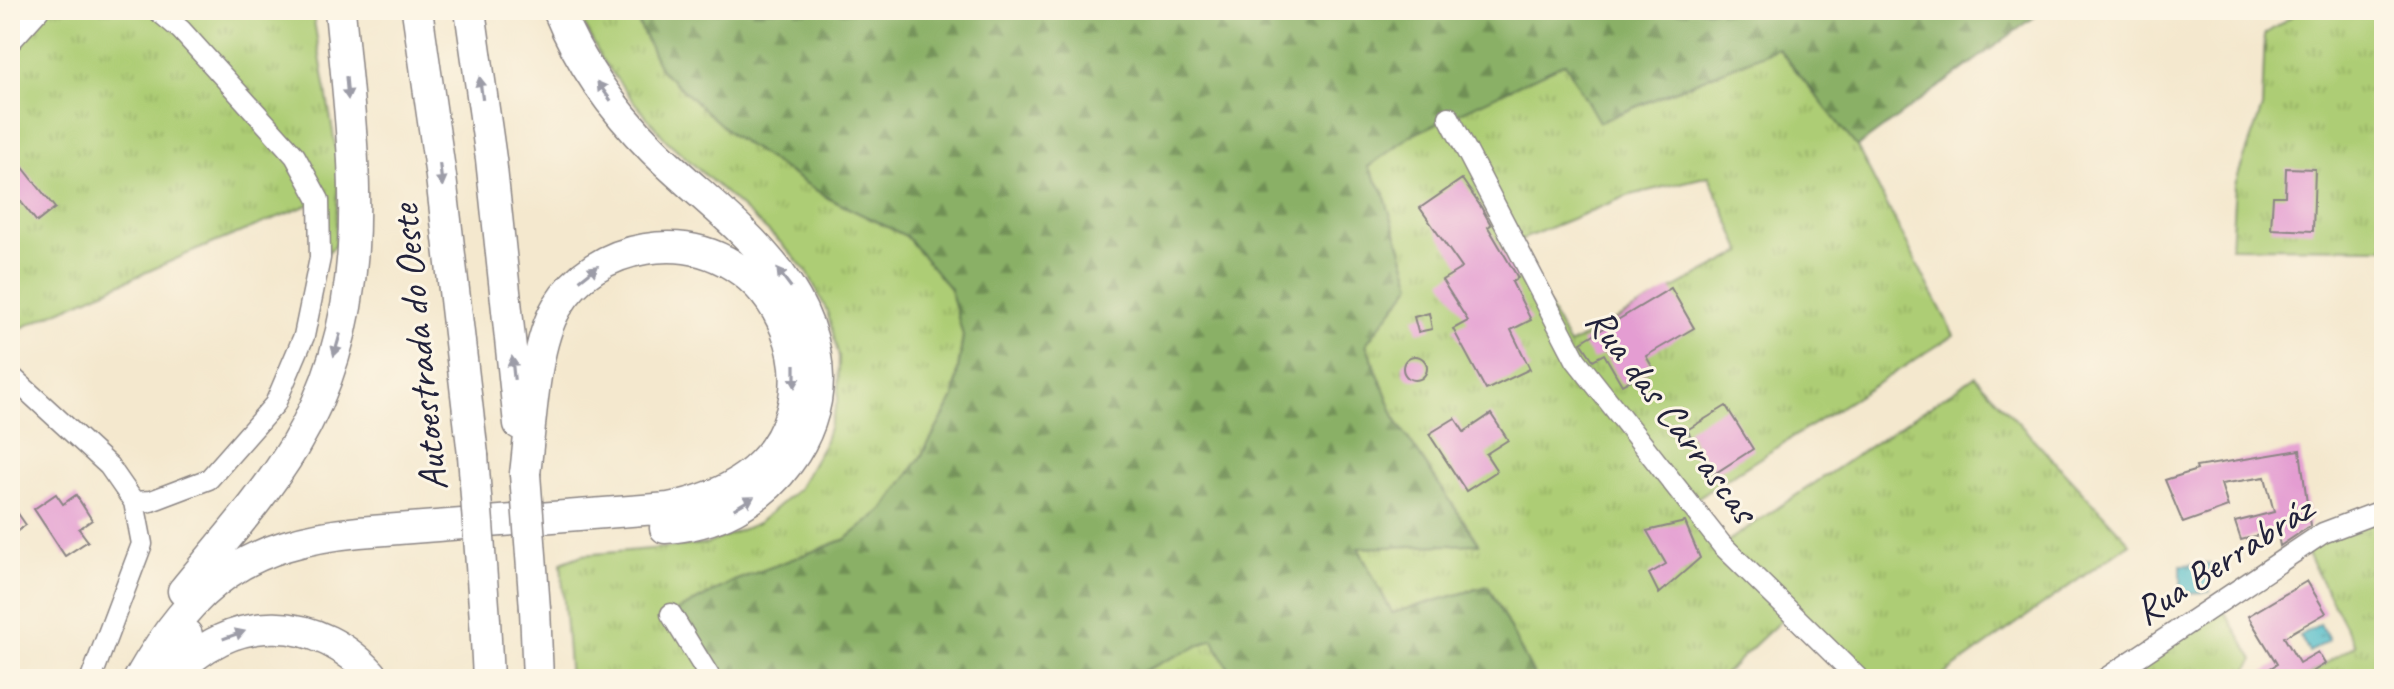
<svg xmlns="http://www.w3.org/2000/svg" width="2394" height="689" viewBox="0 0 2394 689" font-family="Caveat,sans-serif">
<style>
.grass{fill:url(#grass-tufts);stroke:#687858;stroke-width:2;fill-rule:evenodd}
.forest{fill:url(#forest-firs);stroke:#566950;stroke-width:2}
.water{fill:url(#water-ripples);stroke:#386f82;stroke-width:2}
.building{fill:#e49dd2}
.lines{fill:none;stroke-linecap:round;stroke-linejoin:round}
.minor-casing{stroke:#8b8584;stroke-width:23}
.highway-casing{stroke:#8b8584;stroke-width:33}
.minor{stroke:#fff;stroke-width:20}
.highway{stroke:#fff;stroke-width:30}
.highway-bridge-casing{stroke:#8b8584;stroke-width:33;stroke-linecap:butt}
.highway-bridge{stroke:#fff;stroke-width:30}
.oneway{fill:#9c9ca7}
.labels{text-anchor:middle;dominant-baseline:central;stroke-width:6;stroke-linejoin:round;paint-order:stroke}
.street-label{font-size:40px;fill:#22223b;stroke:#fcf5e5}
</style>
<defs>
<pattern id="grass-tufts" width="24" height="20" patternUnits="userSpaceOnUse" patternTransform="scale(2)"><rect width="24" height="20" fill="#adcd74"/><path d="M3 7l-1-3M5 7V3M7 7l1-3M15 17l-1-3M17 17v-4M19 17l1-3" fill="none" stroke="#95b065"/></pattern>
<pattern id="forest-firs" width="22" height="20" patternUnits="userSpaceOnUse" patternTransform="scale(2)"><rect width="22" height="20" fill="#8ab066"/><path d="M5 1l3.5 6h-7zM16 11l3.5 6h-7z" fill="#708f55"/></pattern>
<pattern id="water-ripples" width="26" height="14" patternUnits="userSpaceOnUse" patternTransform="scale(2)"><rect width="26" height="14" fill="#4fbcc9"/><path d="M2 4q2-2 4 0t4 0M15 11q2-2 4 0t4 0" fill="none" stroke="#4198a4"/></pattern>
</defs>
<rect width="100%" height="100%" fill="#fcf5e5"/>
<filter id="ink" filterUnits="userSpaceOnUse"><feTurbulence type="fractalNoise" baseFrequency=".0125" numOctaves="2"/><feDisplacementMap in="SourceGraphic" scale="16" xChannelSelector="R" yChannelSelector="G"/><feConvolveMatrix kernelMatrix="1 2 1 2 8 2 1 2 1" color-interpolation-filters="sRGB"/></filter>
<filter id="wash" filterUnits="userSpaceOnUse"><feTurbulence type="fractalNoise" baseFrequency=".006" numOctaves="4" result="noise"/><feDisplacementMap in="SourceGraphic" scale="32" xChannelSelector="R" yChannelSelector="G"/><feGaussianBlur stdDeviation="1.8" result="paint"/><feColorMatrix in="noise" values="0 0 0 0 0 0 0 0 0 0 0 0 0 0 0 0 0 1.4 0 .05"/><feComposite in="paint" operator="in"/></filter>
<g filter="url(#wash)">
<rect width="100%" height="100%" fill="#f4e8ce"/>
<!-- grass -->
<path class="grass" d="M10 10H308L313 15 339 167 335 246 320 258 318 201 187 254 10 333Z
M577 10H632L661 70 732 135 829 199 906 236 951 289 963 336 954 397 922 455 884 509 846 539 734 581 703 679H570L561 563 582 555 707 544 758 523 798 489 823 446 838 400 839 357 827 311 808 273 780 242 666 140 634 102 601 58Z
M2301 10H2384V248L2231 247 2235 184 2262 108 2265 34Z
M1778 48 1857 147 1954 335 1689 503 1722 545 1975 376 2130 543 1938 679H1859L1790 612 1719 679H1536L1488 586 1392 613 1358 547 1479 543 1397 422 1366 343 1412 284 1383 191 1368 167 1410 136 1565 62 1600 122ZM1709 176 1742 252 1569 345 1515 242 1627 196Z
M2384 510V679H2301L2355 645 2303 546Z
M2219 603 2254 660 2240 679H2105Z
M1213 639 1234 679H1126Z"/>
<!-- forest -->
<path class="forest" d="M632 10H2044L1857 147 1778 48 1599 122 1565 63 1410 136 1368 167 1383 191 1412 284 1366 344 1397 422 1479 544 1358 548 1392 613 1488 586 1536 679H1234L1213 639 1126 679H711L671 614 734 581 846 539 884 509 922 455 954 397 963 336 950 289 906 236 830 199 732 135 661 70Z"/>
<!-- water -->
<path class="water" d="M2210 564V592L2181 593V565Z
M2320 624 2329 640 2309 652 2300 636Z"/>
<g id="blocks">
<!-- building -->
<path class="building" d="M10 151 55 208 37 222 10 188Z
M2286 168 2315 169 2313 231 2271 229 2273 196H2285Z
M1462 179 1481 207 1491 225 1488 227 1518 278 1512 282 1531 320 1511 330 1530 369 1486 390 1453 329 1468 321 1442 280 1462 268 1420 208Z
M1671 288 1694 328 1646 356 1653 368 1622 385 1604 354 1593 360 1581 342Z
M1429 313 1432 329 1418 332 1414 317Z
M1403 368a12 12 0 1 1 24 0a12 12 0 1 1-24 0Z
M1726 406 1753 449 1714 474 1687 430Z
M1491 414 1508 440 1486 454 1497 471 1466 491 1429 434 1455 418 1464 432Z
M2300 450 2310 526 2280 546 2277 530 2241 540 2235 522 2274 512 2265 477 2221 484 2228 507 2183 523 2165 480 2197 470 2196 467Z
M56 494 63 504 76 495 92 520 79 529 88 541 65 556 34 509Z
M10 502 26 525 10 536Z
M1685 522 1700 558 1659 594 1649 574 1666 564 1647 531Z
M2307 581 2326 613 2284 637 2299 663 2318 652 2325 664 2301 679H2253L2277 664 2248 616Z"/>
</g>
</g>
<g filter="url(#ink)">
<use href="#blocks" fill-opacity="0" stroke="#8b8584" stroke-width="2"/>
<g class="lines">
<!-- minor casing -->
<g class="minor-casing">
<path id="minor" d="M10 42 39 10
M1449 117 1576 360 1722 545 1859 679
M10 375 109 466 134 502 142 544 91 679
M134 502 151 501 209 479 275 404 304 336 320 258 319 200 295 156 181 30 157 10
M671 614 711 679
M2105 679 2323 533 2384 510"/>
</g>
<!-- highway casing -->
<g class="highway-casing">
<path id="highway" d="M417 10 441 177 473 455
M470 10 491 159 519 424
M558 10C579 62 613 110 653 150 719 216 816 273 818 378 818 408 807 438 789 462 760 502 714 525 665 528
M183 591C221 544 263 498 294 447 378 307 354 163 340 10
M535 609 538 679
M485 620 488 679
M173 677C230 610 320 612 376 679
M139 679C194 582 247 543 359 532L669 508C693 503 716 496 737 483 854 409 781 226 645 249 608 255 576 275 557 307 533 347 531 427 525 474
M165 679 175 654 187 635"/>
</g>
<!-- minor -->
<use href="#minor" class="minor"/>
<!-- highway -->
<use href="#highway" class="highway"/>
<!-- highway-bridge casing -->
<g class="highway-bridge-casing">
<path id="highway-bridge" d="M473 455 485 620
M525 474 535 609"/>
</g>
<!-- highway-bridge -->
<use href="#highway-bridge" class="highway-bridge"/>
</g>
<!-- one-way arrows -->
<defs><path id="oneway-solid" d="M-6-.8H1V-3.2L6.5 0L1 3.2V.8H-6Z" transform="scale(2)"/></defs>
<g class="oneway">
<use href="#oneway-solid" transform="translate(347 88) rotate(85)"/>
<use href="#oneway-solid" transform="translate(481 88) rotate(-98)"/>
<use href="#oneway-solid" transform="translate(604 91) rotate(-126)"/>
<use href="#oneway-solid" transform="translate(441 175) rotate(83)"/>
<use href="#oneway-solid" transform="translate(589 273) rotate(-38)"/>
<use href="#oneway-solid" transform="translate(784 278) rotate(-127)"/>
<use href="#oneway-solid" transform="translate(337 345) rotate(106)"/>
<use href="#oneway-solid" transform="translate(513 368) rotate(-96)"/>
<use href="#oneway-solid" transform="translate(795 376) rotate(90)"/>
<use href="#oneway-solid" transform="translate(744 503) rotate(-31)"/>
<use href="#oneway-solid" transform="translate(234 635) rotate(-19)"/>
</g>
</g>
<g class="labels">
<!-- street labels -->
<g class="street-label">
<text transform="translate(419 348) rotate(-96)">Autoestrada do Oeste</text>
<text transform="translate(1672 415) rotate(53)">Rua das Carrascas</text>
<text transform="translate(2223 560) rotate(-33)">Rua Berrabráz</text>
</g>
</g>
<!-- margin -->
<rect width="2394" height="689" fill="none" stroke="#fcf5e5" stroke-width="40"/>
</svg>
